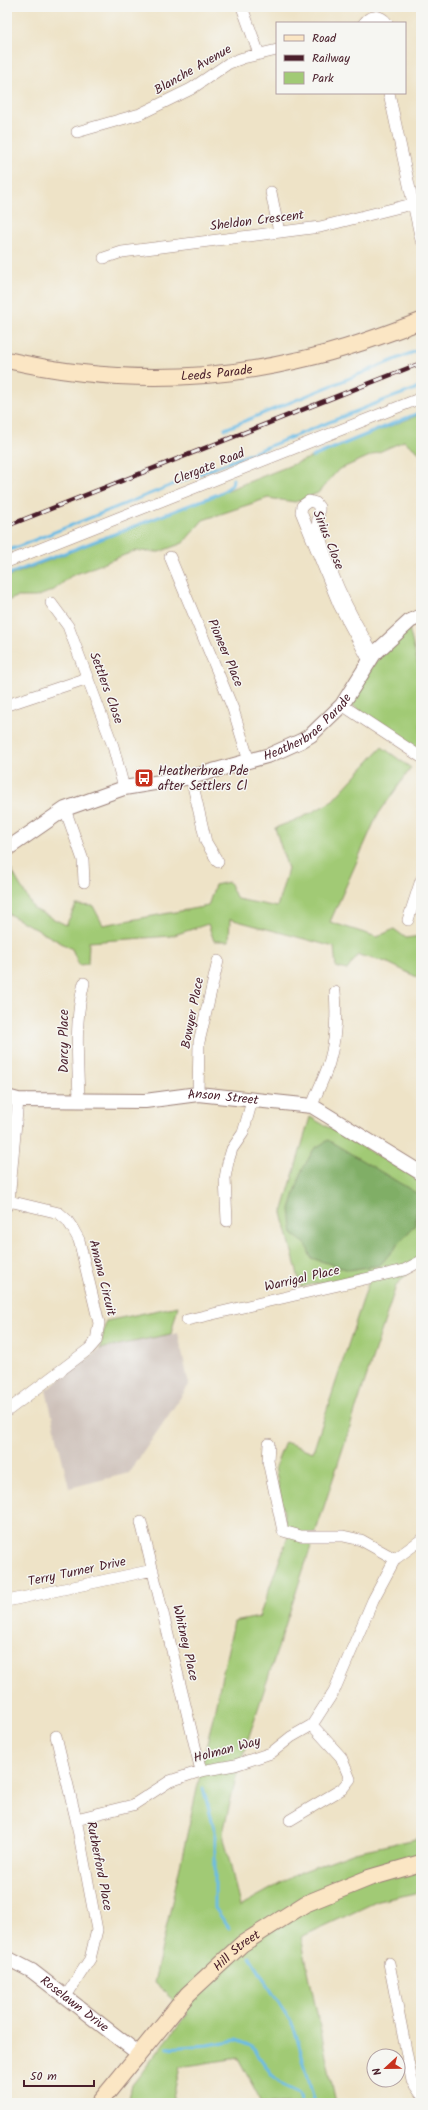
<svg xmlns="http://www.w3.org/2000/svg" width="428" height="2110" viewBox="0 0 428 2110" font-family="Kalam,sans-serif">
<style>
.industrial{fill:#cec1ba}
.green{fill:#a1ca75;stroke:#767450}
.forest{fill:#80ae66;stroke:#656648}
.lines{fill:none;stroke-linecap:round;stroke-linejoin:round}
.stream{stroke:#6bbce6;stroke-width:3}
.minor-casing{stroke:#9c8179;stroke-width:12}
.tertiary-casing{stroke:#9c8179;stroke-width:16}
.secondary-casing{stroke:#9c8179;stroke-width:18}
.minor{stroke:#fff;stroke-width:11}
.tertiary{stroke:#fff;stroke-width:14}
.secondary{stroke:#fbe6c4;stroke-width:16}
.rail-casing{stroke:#4a1f2b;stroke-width:4.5}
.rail{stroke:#f6f6f2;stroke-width:3;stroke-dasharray:9;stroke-linecap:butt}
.labels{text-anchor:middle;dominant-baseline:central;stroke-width:3;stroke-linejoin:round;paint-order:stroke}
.street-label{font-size:13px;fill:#4a1f2b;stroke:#f6f6f2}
.poi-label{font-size:13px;fill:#4a1f2b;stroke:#f6f6f2;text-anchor:start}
</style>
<rect width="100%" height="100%" fill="#f6f6f2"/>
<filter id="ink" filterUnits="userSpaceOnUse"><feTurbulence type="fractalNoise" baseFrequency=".025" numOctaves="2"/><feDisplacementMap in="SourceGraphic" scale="8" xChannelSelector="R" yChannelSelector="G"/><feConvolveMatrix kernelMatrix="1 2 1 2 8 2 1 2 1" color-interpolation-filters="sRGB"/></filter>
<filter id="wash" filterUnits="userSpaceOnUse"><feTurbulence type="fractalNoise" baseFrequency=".012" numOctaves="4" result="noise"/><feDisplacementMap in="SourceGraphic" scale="16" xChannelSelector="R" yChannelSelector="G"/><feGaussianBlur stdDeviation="0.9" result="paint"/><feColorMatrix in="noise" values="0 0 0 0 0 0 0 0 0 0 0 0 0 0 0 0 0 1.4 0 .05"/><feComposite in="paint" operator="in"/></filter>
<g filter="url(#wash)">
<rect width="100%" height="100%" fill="#eee3c7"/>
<!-- industrial -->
<path class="industrial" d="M178 1333 189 1385 129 1473 69 1488 46 1390 100 1349Z"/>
<!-- green -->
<path class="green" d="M421 414V454L404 441 338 470 318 493 295 502 268 498 203 520 183 543 159 552 135 551 71 576 54 590 36 597H17L7 601V577Z
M409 628 421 678V753L349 703 376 661Z
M382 747 411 768 377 816 330 922 377 937 394 929 406 938 420 936 421 979 386 962 358 955 347 970 336 967 334 947 230 919 229 941H214L208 924 171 936 89 942 88 964 79 965 72 949 7 913V867L9 866 34 909 66 925 76 905 93 906 103 925 208 906 215 885 229 882 237 899 277 907 288 869 275 828 303 817 331 802Z
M310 1117 421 1180V1257L396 1286 237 1773 223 1833 240 1906 301 1872 355 1852 421 1838V1892L378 1901 301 1937 336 2103H262L238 2058 180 2067 172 2103H128L132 2085 188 2013 154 1983 234 1622 259 1617 291 1528 286 1524 275 1467 285 1442 313 1452 372 1272 301 1287 282 1213Z
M178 1306 171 1334 100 1349 106 1321Z"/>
<!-- forest -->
<path class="forest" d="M328 1140 418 1194 415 1225 380 1265 349 1270 311 1258 306 1244 293 1235 290 1209 302 1170 314 1149Z"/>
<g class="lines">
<!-- stream -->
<path class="stream" d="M225 429 421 349
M312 457 421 412
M7 551 382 401 421 387
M7 575 221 493 232 485 233 479
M203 1788 215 1831V1908L229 1928
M250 1957 294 2027 315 2103
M167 2048 208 2045 236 2040 252 2046 271 2074 284 2086 299 2093 302 2103"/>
</g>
</g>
<g filter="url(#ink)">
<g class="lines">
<!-- minor casing -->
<g class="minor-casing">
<path id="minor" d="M242 7 259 54
M364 23C370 15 380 14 387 23
M389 93 421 240
M77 132 140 114 191 89 229 63 243 58 277 50
M271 192 279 232
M104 258 122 252 320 227 412 204
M170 557 233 709 249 761
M7 562 421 398
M51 603 68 626 113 746 124 788
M369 661 339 605 301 512 302 506 309 501 316 503 319 507C320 514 316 521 318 528 328 571 351 617 374 654
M7 705 88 678
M342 705 421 757
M191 777 206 842 218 862
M65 809 83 860 84 882
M408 920 421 880
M198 1094 199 1042 218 961
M79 1100C78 1061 74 1021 84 983
M312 1106C317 1091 325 1077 329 1063 336 1039 337 1016 335 992
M7 1206 9 1201 18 1100
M227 1221 225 1178 228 1162 232 1149 243 1133 252 1101
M187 1320 404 1270 421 1261
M7 1411 89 1349 96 1341 99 1323 79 1240 73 1229 67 1220 59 1213 9 1201
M269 1444 268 1461 283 1531 301 1536H343L361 1540 395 1559
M141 1522 201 1771
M7 1601 153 1570
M56 1736 76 1819 97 1930 90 1959 66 1996
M76 1819 133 1805 170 1781 201 1771 235 1765 271 1753 291 1737 312 1725 334 1691 373 1600 395 1559 421 1540
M290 1820 342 1789 350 1779 341 1757 312 1725
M389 1963 412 2081 421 2094"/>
</g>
<!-- tertiary casing -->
<g class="tertiary-casing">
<g id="tertiary">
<path id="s1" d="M7 849 65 809 124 788 191 777 270 755 301 741 311 735 342 705 374 654 410 621 421 616"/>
<path id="s2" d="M7 1097 18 1100 145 1101 198 1094 312 1106 421 1173"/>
<path id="s3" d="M7 1958 32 1971 139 2054"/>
</g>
</g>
<!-- secondary casing -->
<g class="secondary-casing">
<g id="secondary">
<path id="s4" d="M7 360C103 382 203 383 299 360 341 351 381 336 421 321"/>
<path id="s5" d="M99 2103 188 1994 242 1944 305 1904 369 1878 421 1863"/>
</g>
</g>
<!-- minor -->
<use href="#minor" class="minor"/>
<!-- tertiary -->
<use href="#tertiary" class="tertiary"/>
<!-- secondary -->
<use href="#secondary" class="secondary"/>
<!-- rail casing -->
<g class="rail-casing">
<path id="rail" d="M7 526 421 363"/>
</g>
<!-- rail -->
<use href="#rail" class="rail"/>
</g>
</g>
<!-- icons -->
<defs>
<g id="bus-square" transform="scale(1)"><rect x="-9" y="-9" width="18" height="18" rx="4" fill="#c8321e" stroke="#f6f6f2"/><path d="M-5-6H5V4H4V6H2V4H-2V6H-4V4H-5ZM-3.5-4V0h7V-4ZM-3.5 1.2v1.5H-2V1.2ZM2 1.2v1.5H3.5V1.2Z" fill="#fff"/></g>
</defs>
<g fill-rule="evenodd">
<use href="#bus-square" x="144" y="778"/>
</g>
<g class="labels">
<!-- street labels -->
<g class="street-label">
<text transform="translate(193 70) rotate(-30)">Blanche Avenue</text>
<text transform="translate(257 221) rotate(-7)">Sheldon Crescent</text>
<text stroke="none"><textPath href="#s4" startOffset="211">Leeds Parade</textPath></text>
<text transform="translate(209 467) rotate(-22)">Clergate Road</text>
<text transform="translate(328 540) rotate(68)">Sirius Close</text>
<text transform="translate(225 653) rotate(67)">Pioneer Place</text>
<text transform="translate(106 688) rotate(70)">Settlers Close</text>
<text stroke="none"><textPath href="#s1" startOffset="330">Heatherbrae Parade</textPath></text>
<text transform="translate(193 1013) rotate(-79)">Bowyer Place</text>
<text transform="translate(64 1041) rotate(-90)">Darcy Place</text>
<text stroke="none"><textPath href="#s2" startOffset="217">Anson Street</textPath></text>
<text transform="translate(102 1278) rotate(76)">Amana Circuit</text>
<text transform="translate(302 1279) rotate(-13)">Warrigal Place</text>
<text transform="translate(77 1572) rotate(-12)">Terry Turner Drive</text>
<text transform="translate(185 1643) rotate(77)">Whitney Place</text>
<text transform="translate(227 1750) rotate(-15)">Holman Way</text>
<text transform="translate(99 1866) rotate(79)">Rutherford Place</text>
<text stroke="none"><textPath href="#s5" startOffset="206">Hill Street</textPath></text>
<text stroke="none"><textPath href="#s3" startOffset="82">Roselawn Drive</textPath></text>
</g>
<!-- poi labels -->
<g class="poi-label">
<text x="158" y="771">Heatherbrae Pde<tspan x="158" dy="15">after Settlers Cl</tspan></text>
</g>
</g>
<!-- margin -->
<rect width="428" height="2110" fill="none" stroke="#f6f6f2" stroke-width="24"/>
<!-- legend -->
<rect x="276" y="22" width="130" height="72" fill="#f6f6f2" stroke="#b1a0a2"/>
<rect x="284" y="35" width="20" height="6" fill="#fbe6c4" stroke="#b1a0a2"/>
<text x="312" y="42" font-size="12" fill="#4a1f2b">Road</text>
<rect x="284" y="55" width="20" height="6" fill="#4a1f2b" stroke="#b1a0a2"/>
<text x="312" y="62" font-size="12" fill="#4a1f2b">Railway</text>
<rect x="284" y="72" width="20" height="12" fill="#a1ca75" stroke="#b1a0a2"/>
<text x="312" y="82" font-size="12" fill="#4a1f2b">Park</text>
<!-- north arrow -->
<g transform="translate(386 2068) rotate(248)"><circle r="19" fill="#f6f6f2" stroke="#b1a0a2"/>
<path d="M0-3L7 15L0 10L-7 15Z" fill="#c8321e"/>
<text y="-6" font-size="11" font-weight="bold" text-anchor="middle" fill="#4a1f2b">N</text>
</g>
<!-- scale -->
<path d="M24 2080v6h70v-6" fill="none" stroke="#4a1f2b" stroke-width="2"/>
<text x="30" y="2080" font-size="12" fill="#4a1f2b" stroke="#f6f6f2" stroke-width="3" paint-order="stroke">50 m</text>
</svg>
